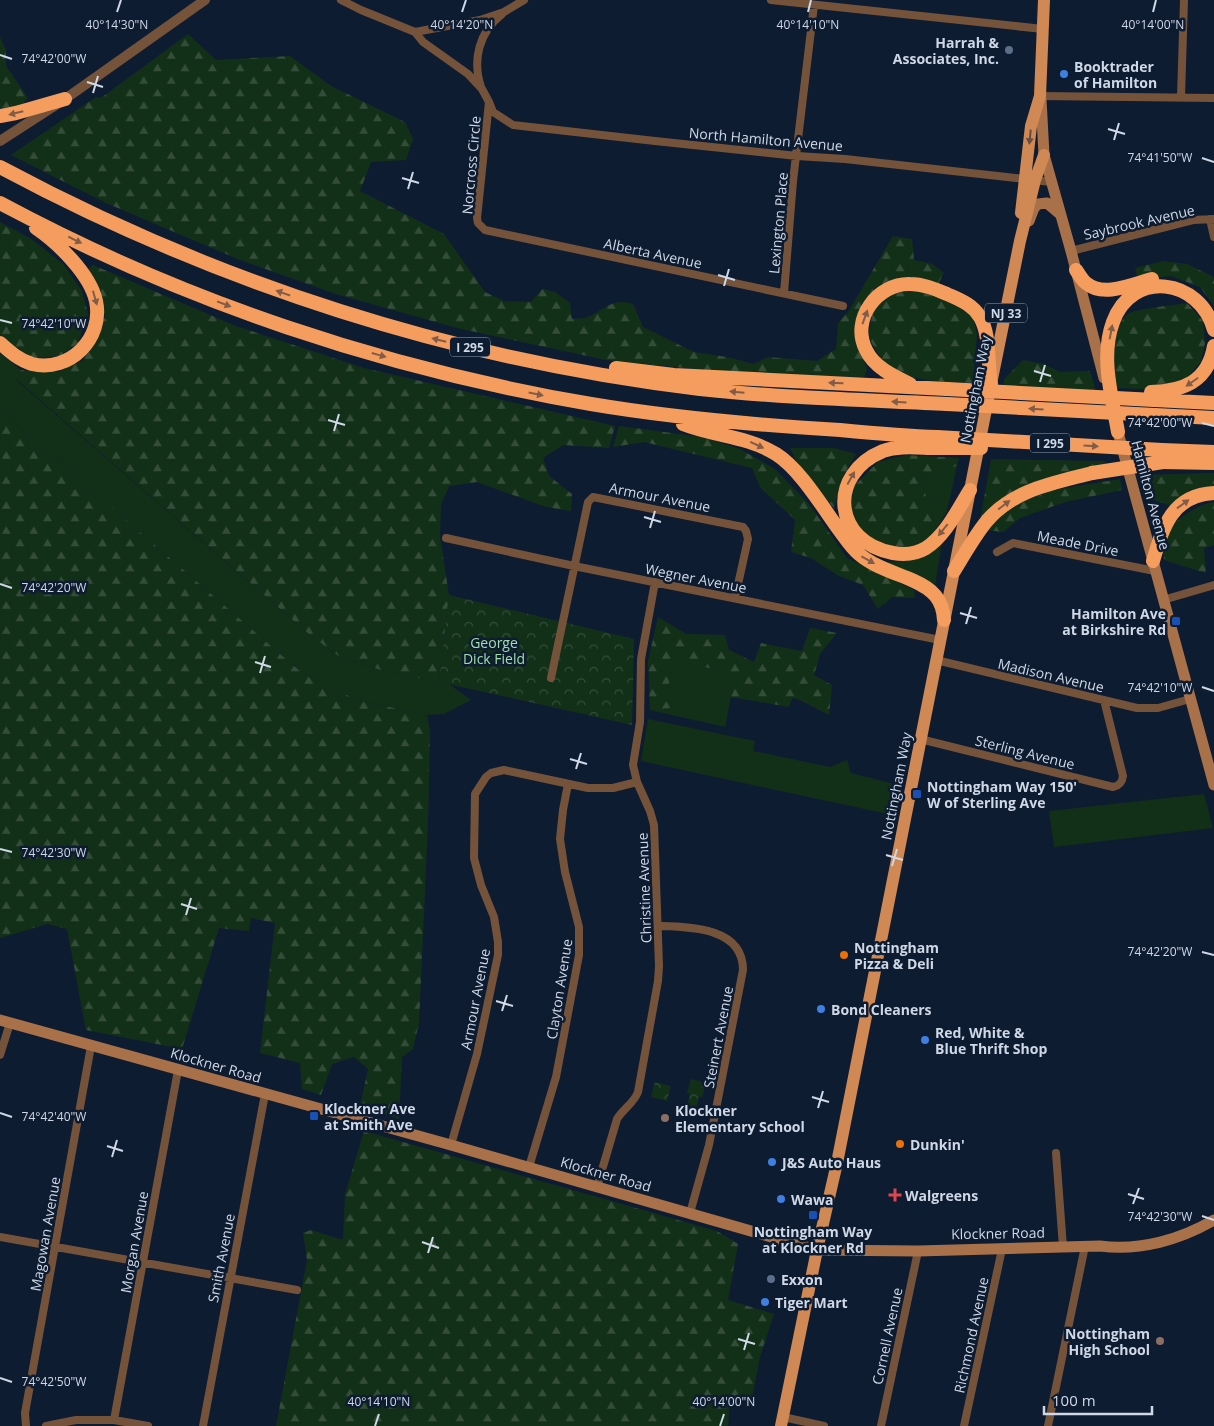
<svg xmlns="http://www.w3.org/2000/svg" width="1214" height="1426" viewBox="0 0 1214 1426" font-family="'Open Sans',sans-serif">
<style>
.grass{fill:#123017}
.forest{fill:url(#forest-firs)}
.park{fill:url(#park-crowns)}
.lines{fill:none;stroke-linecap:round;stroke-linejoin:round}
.minor{stroke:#75533b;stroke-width:8}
.tertiary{stroke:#75533b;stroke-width:10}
.secondary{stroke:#a8714a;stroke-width:11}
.primary{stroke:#d08854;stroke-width:12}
.motorway{stroke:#f49d5e;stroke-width:14}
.motorway-bridge{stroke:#f49d5e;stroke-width:14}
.oneway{fill:#815c48}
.oneway2{fill:#654d41}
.ticks{fill:none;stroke:#ced8e6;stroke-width:2}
.service-dot{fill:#5c6f8a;stroke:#0e1c31;stroke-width:2}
.shop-dot{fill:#3f7fe0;stroke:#0e1c31;stroke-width:2}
.transit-dot{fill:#1a4fb4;stroke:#0e1c31;stroke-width:2}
.food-dot{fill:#e8710a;stroke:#0e1c31;stroke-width:2}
.education-dot{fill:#8d6e63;stroke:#0e1c31;stroke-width:2}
.health-dot{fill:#e0444e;stroke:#0e1c31;stroke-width:2}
.labels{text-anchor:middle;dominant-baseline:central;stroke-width:5;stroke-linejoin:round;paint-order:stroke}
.shield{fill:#0e1c31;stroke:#94a0b0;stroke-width:1}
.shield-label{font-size:12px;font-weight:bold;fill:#ced8e6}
.poi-label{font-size:14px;font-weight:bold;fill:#ced8e6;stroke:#0e1c31;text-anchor:start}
.street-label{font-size:14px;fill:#ced8e6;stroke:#0e1c31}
.park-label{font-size:14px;fill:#9fdfa7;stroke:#0e1c31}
.ticks-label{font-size:12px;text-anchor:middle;fill:#ced8e6;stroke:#0e1c31;stroke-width:5;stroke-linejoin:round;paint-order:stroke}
</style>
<defs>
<pattern id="forest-firs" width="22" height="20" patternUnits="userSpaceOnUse" patternTransform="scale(1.25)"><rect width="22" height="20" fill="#123017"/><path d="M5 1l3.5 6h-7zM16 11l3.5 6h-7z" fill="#334d39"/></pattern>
<pattern id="park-crowns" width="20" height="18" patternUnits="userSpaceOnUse" patternTransform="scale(1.25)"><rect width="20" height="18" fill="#123017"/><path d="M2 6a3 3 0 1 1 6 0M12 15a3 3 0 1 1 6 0" fill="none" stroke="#334d39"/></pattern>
</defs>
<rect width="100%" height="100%" fill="#0e1c31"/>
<!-- grass -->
<path class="grass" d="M0 353 21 370 15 379 310 635 340 657 381 670 449 684 471 700 444 714 427 715 362 701 321 685 295 667 0 410Z
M957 466 947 511 937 528 920 478Z
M942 541 935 587 879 562H893L922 558Z
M669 659 740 675 731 697 725 727 650 710 670 707Z
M648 719 755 741 753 751 830 767 847 760 851 773 898 785 894 811 888 814 641 761Z
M1204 794 1213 828 1054 847 1049 811Z"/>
<!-- forest -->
<path class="forest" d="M188 34 216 60 290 56 331 86 405 122 413 139 406 160 371 162 360 191 444 234 485 292 504 301 531 302 542 289 555 292 570 303 572 319C577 318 583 319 588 317 605 310 612 297 633 304L643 327 694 352 727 357 754 364 768 357 817 361 836 349 838 323 848 312 893 236 912 239 914 260 932 264 944 273 938 284 883 286 856 339 867 369 864 377 752 375 606 360 457 328 336 294 240 260 106 203 11 155 96 97 101 98Z
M0 37 6 50V66L28 98 21 106 0 108Z
M0 222 33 240 63 264 82 291 88 314 78 343 60 356 35 358 18 351 0 335Z
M1163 261 1187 264 1212 276 1214 278V306L1200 287 1171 276 1138 279 1135 268Z
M93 265 236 326 364 368 615 426 609 448 563 445 543 458 549 476 572 494 571 511 546 507 477 482 449 486 441 504 440 537 449 595 439 682 381 670 340 657 310 635 15 378 21 370 58 372 83 360 98 336 105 317 99 290 88 269Z
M920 291 947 301 972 315 977 334 973 383C944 382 905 383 883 360 877 354 873 344 868 337L873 311 888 293Z
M1187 303 1203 321 1205 343 1201 361 1184 383 1148 389 1114 388C1115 369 1110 319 1132 312 1149 307 1170 306 1187 303Z
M1023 360 1044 364 1060 372 1090 371 1096 391 1003 387 1004 379Z
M0 410 295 667 321 685 362 701 427 715 430 732 428 823 419 1023 413 1049 402 1057 399 1119 360 1106 368 1069 354 1057 332 1064 321 1095 302 1089 300 1063 260 1053 275 923 251 918 249 931 219 928 182 1049 86 1030 67 929 47 924 0 938Z
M619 426 702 437 740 449 775 469 809 504 847 558 914 590 915 598 892 597 878 609 863 585 837 575 811 558 791 552 795 520 760 487 752 468 644 442 613 447Z
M790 448H834L856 454 841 480 834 508 802 473Z
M906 455 959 458 957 466 920 478 937 528 920 547 892 548 869 540 850 514 854 486 878 462Z
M991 459 1104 461 1108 467 1052 478 980 521Z
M1214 473V489L1200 491 1169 505 1144 497 1140 475Z
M1120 479 1122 490 1065 502 1020 518 1003 532 985 530 1012 506 1053 490Z
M1214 502V545L1204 548 1206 573 1164 560C1164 553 1162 542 1165 536 1172 521 1198 504 1214 502Z
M658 617 686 634 725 635 729 650 754 662 761 643 802 651 810 628 837 633 820 654 814 675 832 685 829 715 800 700 792 698 789 707 731 697 739 675 669 659 670 708 650 710 648 661Z
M364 1131 717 1231 738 1244 728 1300 774 1314 760 1357 752 1398 730 1401 728 1426H276L307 1260 303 1233 311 1230 343 1240 345 1194Z"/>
<!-- park -->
<path class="park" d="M449 595 634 639 632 725 439 682Z
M691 1079 706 1083 702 1097H699L696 1108 687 1106 690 1094 687 1093Z
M655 1082 671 1086 667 1101 651 1097Z"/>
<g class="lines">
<!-- minor -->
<path class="minor" d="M341 0 361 10 415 32 423 42 468 74 482 89 489 102 477 218 478 223 485 230 843 306
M771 0 1043 29
M415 32 480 20 504 12 524 0
M481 87C472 60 479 32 502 14
M1040 96 1214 98
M1181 97 1184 0
M489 102 493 112 513 125 655 141 797 156 845 159 1051 182
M1210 219 1214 237
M1071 251 1193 220 1214 219
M784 293 793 181 814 5
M446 538 574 566 940 640
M997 552 1013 543 1155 571
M1163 600 1214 585
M936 660 1137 708H1158L1190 699
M551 678 588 502 593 497 743 527 746 531 748 539 735 598
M920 739 1113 787C1119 786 1122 783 1123 776L1104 700
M658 926C690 927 743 927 743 970L709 1145 690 1213
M0 1055 10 1023
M451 1145 477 1054 498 955V942L494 917 481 885 474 858 475 794 486 777 491 773 504 770 588 788H613L637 782
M1056 1153 1063 1247
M529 1167 556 1077 579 955V927L565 872 560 839 563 810 568 784
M597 1187 617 1119C623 1109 634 1103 638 1092L658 981 659 966 654 825 650 811 637 782 633 765 640 722 641 659 655 582
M0 1237 297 1290
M783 1417 824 1426
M114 1420 178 1070
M26 1426 25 1413 91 1046
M46 1426 76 1420H114L148 1426
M203 1426 265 1094
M881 1426 918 1251
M964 1426 1002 1249
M1048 1426 1085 1246"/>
<!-- tertiary -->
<path class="tertiary" d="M0 141 65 99 205 0"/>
<!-- secondary -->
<path class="secondary" d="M1041 99 1044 155 1071 251 1104 378
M1029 221 1034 208 1038 204 1047 203 1060 214
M1116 425 1214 785
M0 1020 451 1145 817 1250 918 1251 1100 1246C1140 1251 1180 1240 1214 1220"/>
<!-- primary -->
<path class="primary" d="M1021 213 1031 126 1040 96 1044 0
M781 1426 817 1250 837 1163 991 384 1020 241 1035 180 1044 155"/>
<!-- motorway -->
<path class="motorway" d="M0 116 16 113 65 99
M0 167C218 284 455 360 700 389 782 398 865 400 947 404
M0 203C184 302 386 369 591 404 674 418 756 425 840 430 872 433 905 436 937 437
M1076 270C1079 274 1082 280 1086 283 1103 298 1133 284 1152 279
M0 343C10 352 19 360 32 364 70 373 104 338 96 301 90 274 58 243 36 228
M616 368 674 375 947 389
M910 384C893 376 874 367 866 350 850 319 878 283 910 284 923 284 935 289 947 294 960 300 972 304 980 317 991 336 987 363 991 384
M1151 392C1183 391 1208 382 1214 346
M1155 400 1214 403
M1155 415 1214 418
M683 424C713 436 747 436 776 454 800 469 823 508 840 531 846 539 851 547 859 554 874 567 896 573 914 581 932 589 943 599 944 620
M1118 432C1112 397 1100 357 1113 322 1132 269 1200 278 1214 330
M936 448C920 448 899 445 883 451 827 474 833 542 893 553 904 555 916 554 926 548 946 535 958 509 970 490
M1162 450 1214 452
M1163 462 1214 463
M1153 561C1163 527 1172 495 1214 493
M954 571C964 555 974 537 986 522 1012 490 1054 483 1092 473"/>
<!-- motorway-bridge -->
<path class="motorway-bridge" d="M947 389 1154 400
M947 404 1155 415
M937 437 1162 450
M936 448H981
M1092 473 1163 462"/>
</g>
<!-- one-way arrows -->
<defs><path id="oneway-solid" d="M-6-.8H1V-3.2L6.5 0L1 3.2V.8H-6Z" transform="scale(1.25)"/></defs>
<g class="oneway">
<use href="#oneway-solid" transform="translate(16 113) rotate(166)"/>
<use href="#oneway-solid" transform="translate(75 240) rotate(26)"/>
<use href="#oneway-solid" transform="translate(283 293) rotate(-161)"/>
<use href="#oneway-solid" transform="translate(95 298) rotate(74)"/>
<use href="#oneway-solid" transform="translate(224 304) rotate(21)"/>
<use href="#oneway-solid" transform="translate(865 317) rotate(-70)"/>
<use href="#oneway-solid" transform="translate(1111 332) rotate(-79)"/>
<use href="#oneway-solid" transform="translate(439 340) rotate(-166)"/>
<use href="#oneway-solid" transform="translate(379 355) rotate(16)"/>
<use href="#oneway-solid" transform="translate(1192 382) rotate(145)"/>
<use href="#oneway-solid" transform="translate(836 383) rotate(-178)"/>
<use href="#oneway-solid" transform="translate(737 392) rotate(-175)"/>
<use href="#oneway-solid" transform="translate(536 394) rotate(12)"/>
<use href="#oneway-solid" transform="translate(899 402) rotate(-177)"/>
<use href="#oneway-solid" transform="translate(1036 409) rotate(-177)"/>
<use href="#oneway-solid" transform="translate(757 445) rotate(25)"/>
<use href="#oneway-solid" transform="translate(1091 446) rotate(4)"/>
<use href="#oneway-solid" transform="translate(851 478) rotate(-61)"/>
<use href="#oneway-solid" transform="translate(1183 504) rotate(-36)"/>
<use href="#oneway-solid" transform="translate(1004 505) rotate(-37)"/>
<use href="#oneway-solid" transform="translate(943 530) rotate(129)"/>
<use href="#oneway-solid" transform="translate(868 560) rotate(29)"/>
</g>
<use class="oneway2" href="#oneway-solid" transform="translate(1030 137) rotate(96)"/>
<!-- ticks -->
<path class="ticks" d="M117 12 121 0M462 12 466 0M808 12 811 0M1153 12 1156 0M0 55 12 59M87 82 103 87M93 93 98 76M1108 129 1125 134M1114 140 1119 123M1202 158 1214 162M402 178 419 183M408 189 413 172M718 275 735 280M724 286 729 269M0 320 12 323M1034 371 1051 376M1040 382 1045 365M328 420 345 425M1202 423 1214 426M334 431 339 414M644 517 661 522M650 528 655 511M0 584 12 588M960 613 977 618M966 624 971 607M255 662 271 667M260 673 265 656M1202 687 1214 691M570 759 587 764M576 769 581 753M0 849 12 852M886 855 903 860M892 866 897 849M181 904 197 909M186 915 191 898M1202 952 1214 955M496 1001 513 1006M502 1011 507 995M812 1097 829 1102M818 1108 823 1091M0 1113 12 1117M107 1146 123 1151M112 1157 117 1140M1128 1194 1144 1199M1133 1204 1139 1188M1202 1216 1214 1220M422 1242 439 1248M428 1253 433 1237M738 1339 755 1344M744 1350 749 1333M0 1378 12 1382M375 1426 379 1414M720 1426 724 1414"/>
<!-- markers -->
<g class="service-dot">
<circle cx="1009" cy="50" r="5"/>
<circle cx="771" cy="1279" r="5"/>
</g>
<g class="shop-dot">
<circle cx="1064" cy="74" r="5"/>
<circle cx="821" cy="1009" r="5"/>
<circle cx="925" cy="1040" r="5"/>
<circle cx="772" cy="1162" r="5"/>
<circle cx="781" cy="1199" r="5"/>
<circle cx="765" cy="1302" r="5"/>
</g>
<g class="transit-dot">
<rect x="1171" y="616" width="10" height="10" rx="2.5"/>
<rect x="912" y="789" width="10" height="10" rx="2.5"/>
<rect x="309" y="1111" width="10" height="10" rx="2.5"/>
<rect x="808" y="1210" width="10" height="10" rx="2.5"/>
</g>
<g class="food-dot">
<circle cx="844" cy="955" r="5"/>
<circle cx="900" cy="1144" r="5"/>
</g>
<g class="education-dot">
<circle cx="665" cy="1118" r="5"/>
<circle cx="1160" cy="1341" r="5"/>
</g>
<path class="health-dot" d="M892.5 1187.5h5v5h5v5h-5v5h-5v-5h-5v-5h5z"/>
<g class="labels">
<!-- shield labels -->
<g class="shield">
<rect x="985" y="303.5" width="42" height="19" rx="4"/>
<rect x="450" y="337.5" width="40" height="19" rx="4"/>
<rect x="1030" y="433.5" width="40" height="19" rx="4"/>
</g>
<g class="shield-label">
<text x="1006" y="313">NJ 33</text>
<text x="470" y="347">I 295</text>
<text x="1050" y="443">I 295</text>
</g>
<!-- poi labels -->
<g class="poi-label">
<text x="999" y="42" text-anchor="end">Harrah &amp;<tspan x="999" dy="16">Associates, Inc.</tspan></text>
<text x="1074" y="66">Booktrader<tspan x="1074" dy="16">of Hamilton</tspan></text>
<text x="1166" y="613" text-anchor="end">Hamilton Ave<tspan x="1166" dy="16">at Birkshire Rd</tspan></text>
<text x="927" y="786">Nottingham Way 150'<tspan x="927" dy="16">W of Sterling Ave</tspan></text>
<text x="854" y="947">Nottingham<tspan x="854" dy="16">Pizza &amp; Deli</tspan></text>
<text x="831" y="1009">Bond Cleaners</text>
<text x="935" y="1032">Red, White &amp;<tspan x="935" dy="16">Blue Thrift Shop</tspan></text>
<text x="324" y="1108">Klockner Ave<tspan x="324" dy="16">at Smith Ave</tspan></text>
<text x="675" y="1110">Klockner<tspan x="675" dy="16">Elementary School</tspan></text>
<text x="910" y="1144">Dunkin'</text>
<text x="782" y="1162">J&amp;S Auto Haus</text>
<text x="905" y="1195">Walgreens</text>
<text x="791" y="1199">Wawa</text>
<text x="813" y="1231" text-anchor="middle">Nottingham Way<tspan x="813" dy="16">at Klockner Rd</tspan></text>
<text x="781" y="1279">Exxon</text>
<text x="775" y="1302">Tiger Mart</text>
<text x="1150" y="1333" text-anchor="end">Nottingham<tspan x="1150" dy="16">High School</tspan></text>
</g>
<!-- street labels -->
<g class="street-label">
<text transform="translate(766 139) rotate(5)">North Hamilton Avenue</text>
<text transform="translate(471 165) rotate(-85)">Norcross Circle</text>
<text transform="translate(1139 222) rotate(-13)">Saybrook Avenue</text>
<text transform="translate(778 223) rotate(-85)">Lexington Place</text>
<text transform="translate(653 253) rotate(12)">Alberta Avenue</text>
<text transform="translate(975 389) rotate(-79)">Nottingham Way</text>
<text transform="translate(1151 495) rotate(75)">Hamilton Avenue</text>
<text transform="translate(660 497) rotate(11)">Armour Avenue</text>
<text transform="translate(1078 543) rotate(11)">Meade Drive</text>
<text transform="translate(696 578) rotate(11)">Wegner Avenue</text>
<text transform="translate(1051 675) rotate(13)">Madison Avenue</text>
<text transform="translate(1025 752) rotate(14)">Sterling Avenue</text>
<text transform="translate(896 786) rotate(-79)">Nottingham Way</text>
<text transform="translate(644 888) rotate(-92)">Christine Avenue</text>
<text transform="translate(559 989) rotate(-81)">Clayton Avenue</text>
<text transform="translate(475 999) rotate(-79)">Armour Avenue</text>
<text transform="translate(718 1037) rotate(-79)">Steinert Avenue</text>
<text transform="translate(216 1065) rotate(16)">Klockner Road</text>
<text transform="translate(606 1174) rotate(16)">Klockner Road</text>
<text transform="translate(998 1233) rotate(-1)">Klockner Road</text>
<text transform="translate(45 1234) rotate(-80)">Magowan Avenue</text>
<text transform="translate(134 1242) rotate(-80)">Morgan Avenue</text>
<text transform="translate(221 1258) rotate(-79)">Smith Avenue</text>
<text transform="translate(971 1335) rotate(-78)">Richmond Avenue</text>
<text transform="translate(887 1336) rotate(-78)">Cornell Avenue</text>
</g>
<!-- park labels -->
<g class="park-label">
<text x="494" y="642">George<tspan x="494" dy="16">Dick Field</tspan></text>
</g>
</g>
<g class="ticks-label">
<text x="117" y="29">40°14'30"N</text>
<text x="462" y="29">40°14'20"N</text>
<text x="808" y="29">40°14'10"N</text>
<text x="1153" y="29">40°14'00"N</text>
<text x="54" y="63">74°42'00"W</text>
<text x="1160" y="162">74°41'50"W</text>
<text x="54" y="328">74°42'10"W</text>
<text x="1160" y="427">74°42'00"W</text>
<text x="54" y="592">74°42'20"W</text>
<text x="1160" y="692">74°42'10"W</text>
<text x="54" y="857">74°42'30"W</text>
<text x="1160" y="956">74°42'20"W</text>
<text x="54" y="1121">74°42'40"W</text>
<text x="1160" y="1221">74°42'30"W</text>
<text x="54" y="1386">74°42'50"W</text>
<text x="379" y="1406">40°14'10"N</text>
<text x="724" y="1406">40°14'00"N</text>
</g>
<!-- scale -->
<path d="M1044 1406v8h108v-8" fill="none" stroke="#ced8e6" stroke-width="2.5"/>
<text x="1052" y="1406" font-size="15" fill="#ced8e6" stroke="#0e1c31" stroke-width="4" paint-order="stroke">100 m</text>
</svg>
